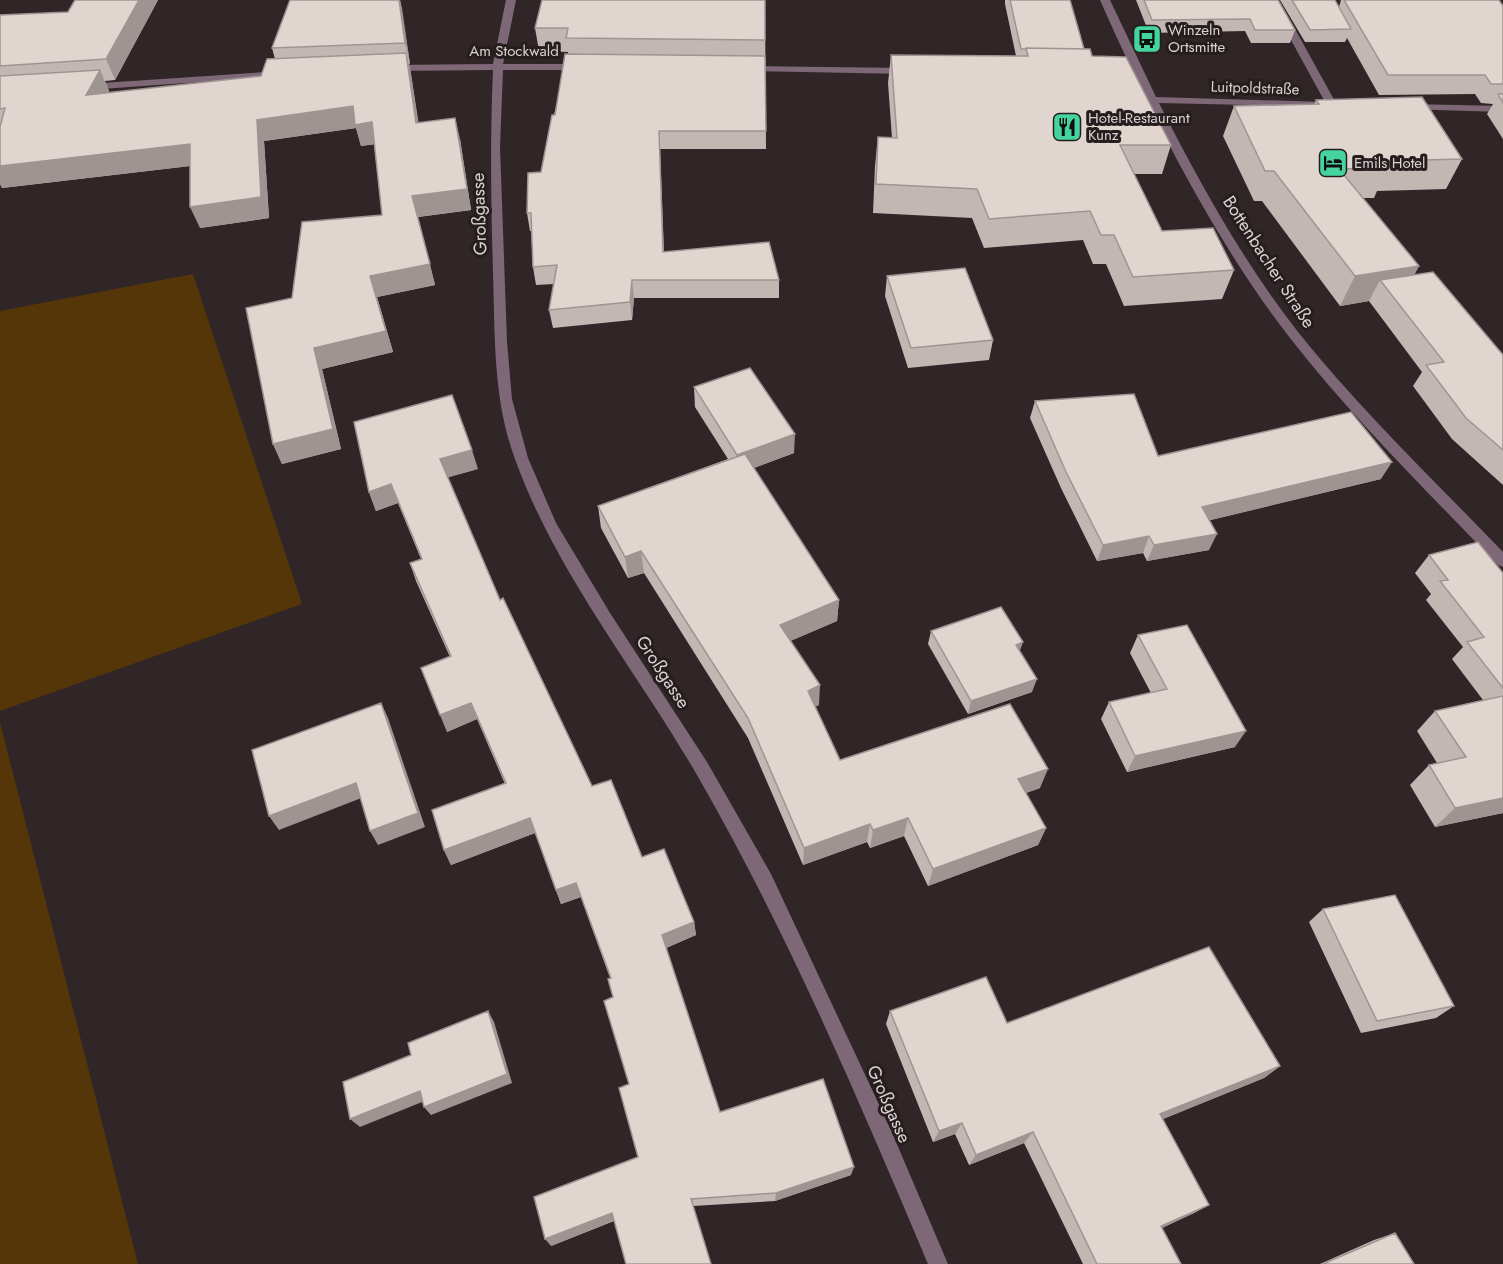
<svg xmlns="http://www.w3.org/2000/svg" width="1503" height="1264" viewBox="0 0 1503 1264" font-family="Jost,sans-serif">
<style>
.green{fill:#543609}
.lines{fill:none;stroke-linecap:round;stroke-linejoin:round}
.minor{fill:#7e6877;fill-rule:evenodd}
.wall{fill:#c2b7b3}
.shaded-wall{fill:#9e9592}
.building{fill:#e1d5d0;stroke:#9e9592;stroke-width:1.5}
.labels{text-anchor:middle;dominant-baseline:central;stroke-width:6;stroke-linejoin:round;paint-order:stroke}
.far-poi-label{font-size:15px;fill:#d9d2d3;stroke:#261d1e;text-anchor:start}
.far-street-label{font-size:15px;fill:#d9d2d3;stroke:#261d1e}
.street-label{font-size:18px;fill:#d9d2d3;stroke:#261d1e}
</style>
<rect width="100%" height="100%" fill="#302628"/>
<!-- green -->
<path class="green" d="M193 274 302 604 0 711V311Z
M0 722 138 1264H0Z"/>
<g class="lines">
<!-- minor -->
<path class="minor" d="M506 0H516L503 64H581L586 67 581 70H503L500 147 507 342 512 399 528 458 556 523 610 613 707 762 771 874 890 1128 948 1264H928C858 1098 787 931 697 775 637 671 556 573 515 459 493 400 495 335 493 272 491 205 490 138 493 70L389 71 384 68 389 65 493 64Z
M1100 0H1110L1156 97 1325 102 1269 0H1279L1337 105 1336 107 1159 103C1199 182 1244 263 1298 332 1361 411 1434 480 1503 552V567L1498 565C1427 491 1353 419 1290 338 1213 239 1150 113 1100 0Z
M746 66 908 68 913 71 908 74 742 71V67Z
M281 71 286 74 285 76 87 90 82 87 87 84Z
M1408 104 1503 106V112L1404 109V105Z"/>
</g>
<!-- wall -->
<path class="wall" d="M75 0H158L115 80 105 81 109 91 108 93 261 76 275 59 272 48 290 2 289 0H400L410 64H409L411 74 418 123 460 139 471 210 418 217 435 285 377 297 393 352 322 369 341 449 282 464 273 444 292 298 382 215 374 144 361 146 356 128 264 141 269 218 200 228 190 166 2 188 0 184V15L68 12Z
M765 0 766 149H660L664 252 779 280V298H634L632 320 553 328 549 310 554 284 536 285 533 267 531 231H530L527 213 541 172 568 54V52L539 51 535 28Z
M1005 0H1070L1084 49 1092 56 1171 145 1162 174H1134L1162 231 1234 270 1222 299 1124 306 1106 264H1093L1083 240 984 248 972 218 873 213 875 166 878 137 892 138 888 83 891 55 1016 56 1005 4Z
M1136 0H1278L1295 30 1290 43H1251L1245 31 1149 33Z
M1280 0H1335L1339 7 1341 0H1499L1503 6V139L1487 114 1493 104 1481 103 1475 94 1379 95 1347 38 1345 42H1305Z
M1316 100 1462 159 1446 189 1377 191 1374 198H1363L1419 266 1414 275 1503 355V485L1452 439 1413 386 1422 372 1369 301 1340 306 1262 201H1254L1223 136 1234 106 1314 105Z
M887 276 993 340 989 360 908 368 885 296Z
M694 387 794 453 754 468 839 600 837 621 790 641 819 705 815 706 840 760 1040 788 1026 793 1046 828 1038 845 928 886 904 836 870 848 867 842 803 865 748 738 644 573 628 578 601 528 598 506 728 459 695 407Z
M1035 401 1158 456 1381 479 1210 520 1209 550 1147 561 1143 553 1097 561 1061 488 1030 418Z
M478 469 448 477 500 600 592 786 642 857 694 922 696 935 666 948 720 1112 851 1175 775 1201 693 1206 614 1221 551 1246 638 1157 629 1084 610 978 581 897 561 904 535 833 451 865 444 850 505 784 477 719 447 732 450 657 416 581 410 563 421 559 398 503 376 511 369 492Z
M1429 555 1503 573V813L1435 827 1410 785 1429 765 1437 763 1417 731 1435 711 1483 700 1452 659 1463 647 1426 600 1431 594 1415 573Z
M931 631 1020 651 1032 692 968 714 928 644Z
M1138 635 1235 747 1127 772 1101 719 1109 702 1151 693 1130 653Z
M1323 909 1454 1006 1436 1018 1361 1033 1309 922Z
M890 1011 1007 1023 1280 1066 1264 1078 1163 1119 1209 1205 1194 1213 1162 1228 1181 1264H1083L1024 1143 969 1165 955 1134 933 1142 886 1024Z
M1395 1233 1414 1264H1320L1374 1240Z"/>
<!-- shaded-wall -->
<path class="shaded-wall" d="M139 0H158L115 80 106 59Z
M399 0H400L402 8 410 64 405 43Z
M406 53 411 74 422 144 416 123Z
M100 70 109 91 96 116 86 95Z
M353 106 372 122 378 144 361 146 356 128 264 141 269 218 200 228 190 207 257 120Z
M455 118 460 139 471 210 418 217 435 285 377 297 393 352 322 369 341 449 282 464 273 444 314 348 370 276Z
M659 131 660 149 664 271 663 252Z
M190 144 199 165 2 188 0 184V166Z
M1419 266 1403 296 1380 280 1369 301 1340 306 1355 276Z
M632 280 634 298 632 320 630 302Z
M795 434 794 453 737 474V455Z
M472 450 478 469 446 478 440 459Z
M1392 462 1381 479 1195 524 1202 507Z
M391 484 398 503 376 511 369 492Z
M1217 534 1209 550 1147 561 1154 545Z
M1149 536 1143 553 1097 561 1103 545Z
M641 551 644 573 628 578 625 557Z
M839 600 837 621 779 646 780 625Z
M1023 642 1018 656 1016 645Z
M1037 679 1032 692 968 714 971 701Z
M820 685 819 705 807 711 808 691Z
M381 703 388 718 425 827 378 845 370 831Z
M471 703 477 719 447 732 440 715Z
M1246 731 1235 747 1127 772 1135 756Z
M1048 769 1040 788 1011 798 1018 779Z
M356 783 364 797 279 830 269 816Z
M1503 798V813L1435 827 1455 808Z
M530 818 535 833 451 865 444 850Z
M908 818 904 836 870 848 873 830Z
M870 824 867 842 803 865 804 848Z
M1046 828 1038 845 928 886 933 869Z
M576 883 581 897 561 904 556 890Z
M694 922 696 935 664 949 662 935Z
M488 1011 494 1022 512 1083 431 1115 424 1107Z
M1280 1066 1264 1078 1148 1125 1160 1114Z
M420 1091 427 1100 360 1127 350 1119Z
M962 1123 955 1134 933 1142 939 1131Z
M1033 1132 1024 1143 969 1165 976 1155Z
M854 1167 851 1175 775 1201 776 1193Z
M1209 1205 1194 1213 1148 1234 1161 1226Z
M612 1213 616 1220 551 1246 545 1239Z"/>
<!-- building -->
<path class="building" d="M75 0H139L106 59 0 66V15L68 12Z
M290 0H399L405 43 272 48Z
M542 0H765V40L566 38 568 28H535Z
M1010 0H1070L1084 49 1026 48V49H1021Z
M1144 0H1278L1295 30H1255L1250 19 1152 20Z
M1292 0H1335L1351 29 1310 30Z
M1344 0H1499L1503 6V84H1491L1485 75H1388Z
M1026 48 1090 49 1092 56 1126 57 1171 145H1120L1162 231 1213 228 1234 270 1133 277 1114 235H1101L1090 211 989 219 977 189 876 184 878 137 897 138 891 55 1028 56Z
M406 53 416 123 455 118 467 189 412 196 430 264 370 276 386 331 314 348 333 429 273 444 246 308 292 298 302 222 382 215 372 122 355 125 353 106 257 120 261 197 190 207V144L0 166V127L5 108 0 109V76L100 70 86 95 261 76 267 59Z
M565 54 765 56 766 131H659L663 252 769 242 779 280H632L630 302 549 310 557 265 533 267 531 213H527L528 173 541 172 552 115H555Z
M1498 94H1503V103Z
M1422 97 1462 159 1384 161 1388 168 1339 169 1419 266 1355 276 1274 171H1265L1234 106 1319 104 1316 100Z
M965 268 993 340 911 348 887 276Z
M1433 272 1503 355V450L1466 418 1426 365 1444 362 1380 280Z
M750 368 795 434 737 455 694 387Z
M1134 394 1158 456 1351 412 1392 462 1202 507 1217 534 1154 545 1149 536 1103 545 1066 472 1035 401Z
M452 395 472 450 440 459 500 600 503 598 592 786 611 780 642 857 664 849 694 922 662 935 720 1112 823 1079 854 1167 776 1193 691 1199 711 1264H626L612 1213 545 1239 534 1197 638 1157 619 1088 629 1084 604 1001 613 997 608 979 611 978 576 883 556 890 530 818 444 850 432 810 506 783 471 703 440 715 421 668 451 656 410 563 422 559 391 484 369 492 354 422Z
M745 454 839 600 780 625 820 685 808 691 840 760 1010 704 1048 769 1018 779 1046 828 933 869 908 818 873 830 870 824 804 848 748 718 641 551 625 557 598 506Z
M1478 542 1503 573V688L1467 642 1484 637 1440 581 1448 580 1429 555Z
M1001 607 1023 642 1016 645 1037 679 971 701 931 631Z
M1187 625 1246 731 1135 756 1109 702 1167 689 1138 635Z
M1503 696V798L1455 808 1429 765 1466 757 1435 711Z
M381 703 418 813 370 831 356 783 269 816 252 750Z
M1395 895 1454 1006 1377 1021 1323 909Z
M1209 947 1280 1066 1160 1114 1209 1205 1161 1226 1181 1264H1097L1033 1132 976 1155 962 1123 939 1131 890 1011 986 977 1007 1023Z
M488 1011 507 1074 424 1107 420 1091 350 1119 343 1082 411 1055 408 1043Z
M1395 1233 1414 1264H1323Z"/>
<!-- icons -->
<defs>
<g id="bus-square" transform="scale(1.5)"><rect x="-9" y="-9" width="18" height="18" rx="4" fill="#45d49f" stroke="#261d1e"/><path d="M-5-6H5V4H4V6H2V4H-2V6H-4V4H-5ZM-3.5-4V0h7V-4ZM-3.5 1.2v1.5H-2V1.2ZM2 1.2v1.5H3.5V1.2Z" fill="#111"/></g>
<g id="restaurant-square" transform="scale(1.5)"><rect x="-9" y="-9" width="18" height="18" rx="4" fill="#45d49f" stroke="#261d1e"/><path d="M-5-6h1v4h1v-4h1v4h1v-4h1v5L-1.5 .5V6h-2V.5L-5-1ZM5-6V6H3V1.5H1.5Q1.5-4 5-6Z" fill="#111"/></g>
<g id="hotel-square" transform="scale(1.5)"><rect x="-9" y="-9" width="18" height="18" rx="4" fill="#45d49f" stroke="#261d1e"/><path d="M-6-4.5h1.5V1H6V5H4.5V3h-9V5H-6ZM-4 0a1.8 1.8 0 1 1 3.6 0ZM.5 0V-2.5h3Q6-2.5 6 0Z" fill="#111"/></g>
</defs>
<g fill-rule="evenodd">
<use href="#bus-square" x="1147" y="39"/>
<use href="#restaurant-square" x="1067" y="127"/>
<use href="#hotel-square" x="1333" y="163"/>
</g>
<g class="labels">
<!-- far-poi labels -->
<g class="far-poi-label">
<text x="1168" y="30">Winzeln<tspan x="1168" dy="17">Ortsmitte</tspan></text>
<text x="1088" y="118">Hotel-Restaurant<tspan x="1088" dy="17">Kunz</tspan></text>
<text x="1354" y="163">Emils Hotel</text>
</g>
<!-- far-street labels -->
<g class="far-street-label">
<text x="514" y="51">Am Stockwald</text>
<text transform="translate(1255 88) rotate(2)">Luitpoldstraße</text>
</g>
<!-- street labels -->
<g class="street-label">
<text transform="translate(479 214) rotate(-92)">Großgasse</text>
<text transform="translate(1269 262) rotate(57)">Bottenbacher Straße</text>
<text transform="translate(663 672) rotate(57)">Großgasse</text>
<text transform="translate(889 1104) rotate(66)">Großgasse</text>
</g>
</g>
</svg>
